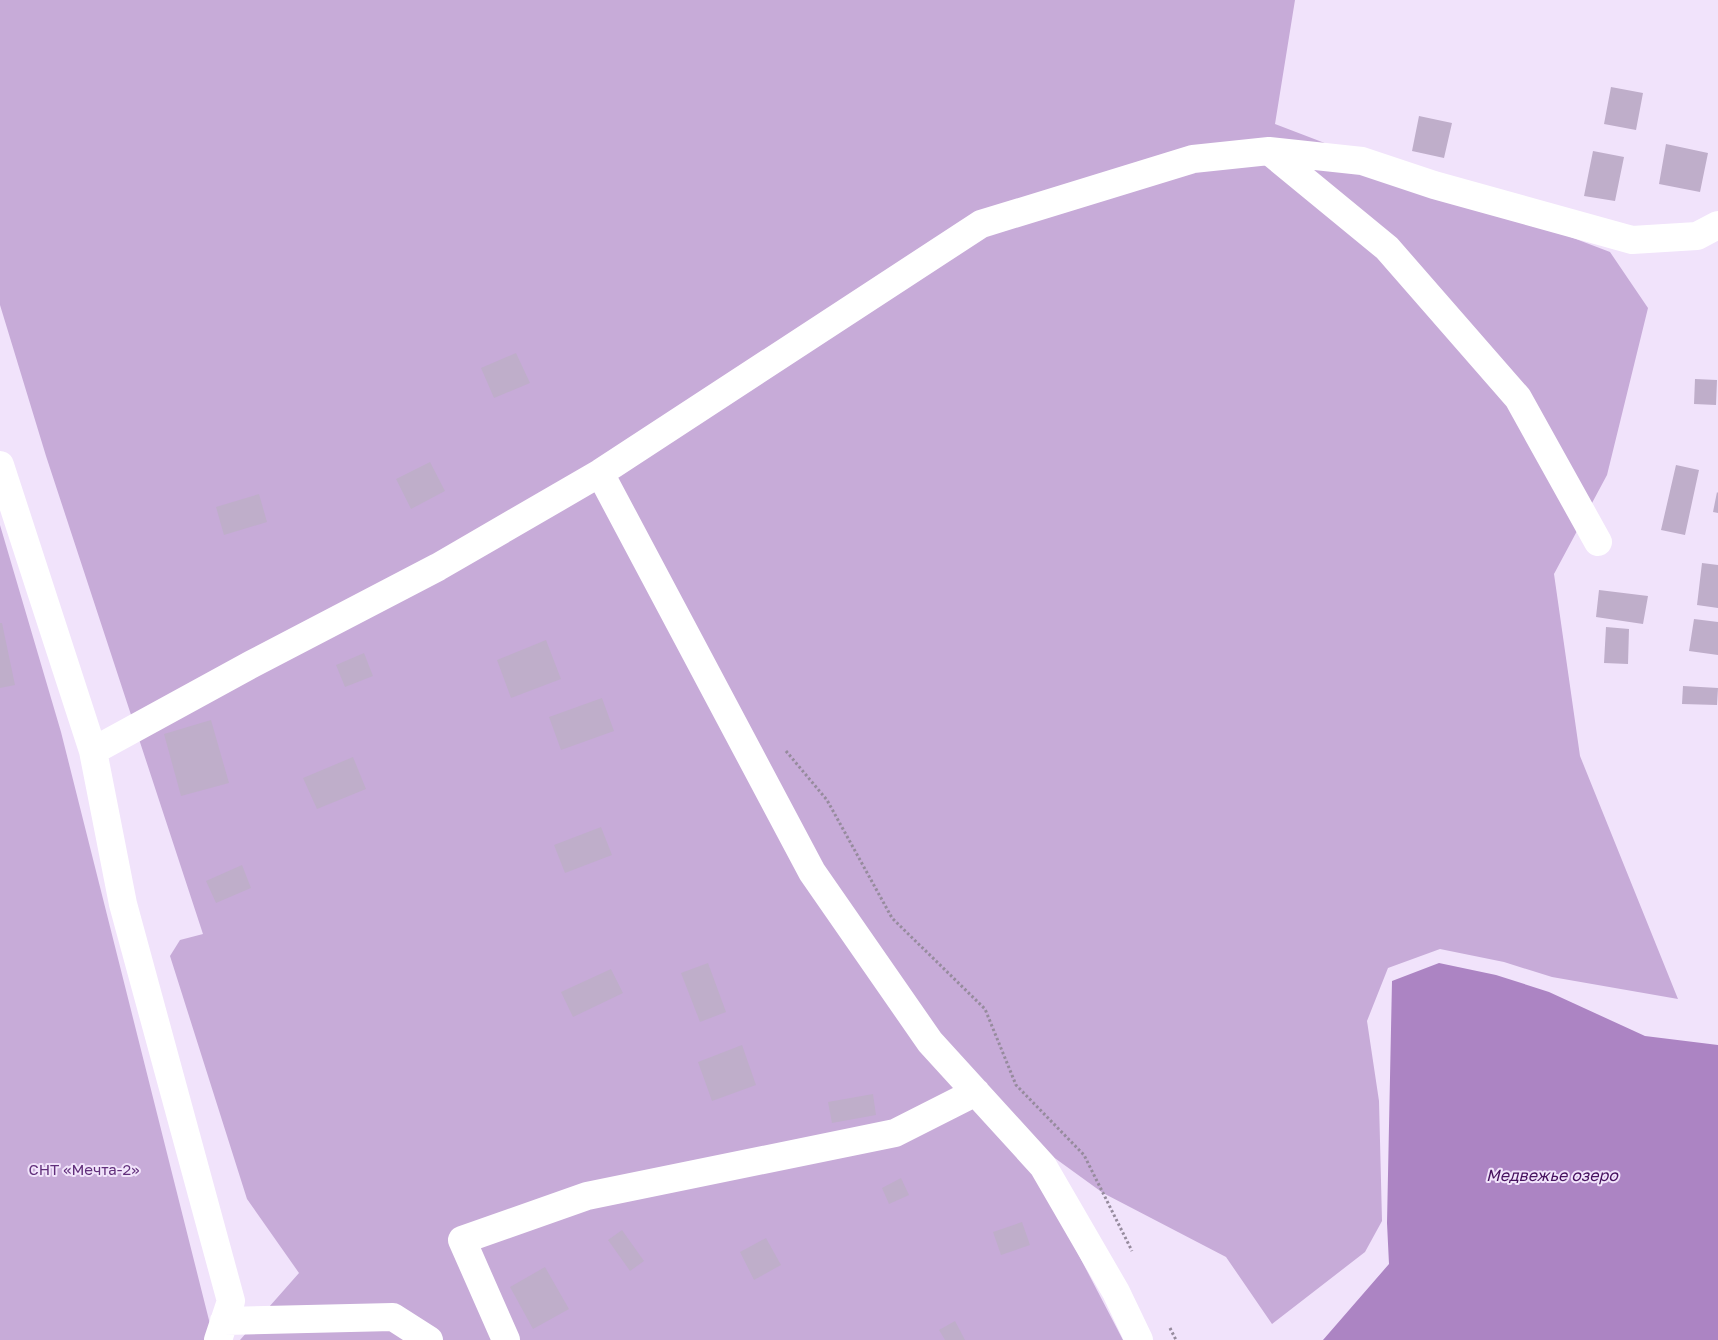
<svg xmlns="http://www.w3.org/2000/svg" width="1718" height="1340" viewBox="0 0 1718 1340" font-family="'Golos Text',sans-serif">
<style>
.green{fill:#c7abd8}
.water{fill:#ac84c3}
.building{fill:#bfaeca}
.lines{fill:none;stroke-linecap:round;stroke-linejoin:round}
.path{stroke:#968b9d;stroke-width:3;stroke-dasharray:2.5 2.5;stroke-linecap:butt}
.minor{stroke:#fff;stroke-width:28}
.labels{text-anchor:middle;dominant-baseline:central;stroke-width:4;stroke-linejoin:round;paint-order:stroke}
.park-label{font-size:15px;fill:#612f7b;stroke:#f1e3fb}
.water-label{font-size:16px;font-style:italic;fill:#46115e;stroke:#f1e3fb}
</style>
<rect width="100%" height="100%" fill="#f1e3fb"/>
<!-- green -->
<path class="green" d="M0 0H1295L1275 124 1610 252 1648 308 1607 475 1554 574 1580 756 1678 999 1552 977 1504 962 1440 949 1388 968 1367 1021 1379 1101 1382 1221 1365 1252 1272 1324 1226 1257 1103 1193 1012 1127 1123 1340H240L299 1273 247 1199 170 956 180 940 203 934 46 456 0 305Z
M0 525 61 732 214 1340H0Z"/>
<!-- water -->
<path class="water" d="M1439 963 1496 975 1549 992 1645 1036 1718 1045V1340H1323L1389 1264 1387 1223 1392 981Z"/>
<!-- building -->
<path class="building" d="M1611 87 1643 93 1636 130 1604 124Z
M1419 116 1452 123 1444 158 1412 151Z
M1666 144 1708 153 1700 192 1659 184Z
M1593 151 1624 157 1615 201 1584 196Z
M516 353 530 383 494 398 481 368Z
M1695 379 1717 380 1716 405 1694 404Z
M430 462 445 491 411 509 396 479Z
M1676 465 1699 470 1685 535 1661 530Z
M1717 492 1718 493V513L1713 512Z
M259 494 267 522 224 535 216 507Z
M1702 563 1718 565V608L1697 605Z
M1599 590 1648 596 1643 624 1596 617Z
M1694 619 1718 622V655L1689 651Z
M0 623H2L15 685 0 688Z
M1606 627 1629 629 1628 664 1604 663Z
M546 640 561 679 511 698 497 660Z
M364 653 373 676 345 687 336 665Z
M1683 686 1718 688 1717 705 1682 704Z
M602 698 614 731 561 750 549 717Z
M211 720 229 783 181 796 164 734Z
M353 757 366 789 317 809 303 778Z
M601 827 612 855 565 873 554 845Z
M242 865 251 888 216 903 206 881Z
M708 963 726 1012 700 1022 681 973Z
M611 969 623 993 573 1017 561 992Z
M742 1045 756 1085 712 1101 698 1062Z
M873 1094 876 1115 832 1123 828 1102Z
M901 1178 909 1195 889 1204 882 1188Z
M1022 1222 1030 1245 1001 1255 993 1232Z
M622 1230 644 1261 630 1271 608 1240Z
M766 1238 781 1265 754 1280 740 1252Z
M545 1267 569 1309 533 1329 510 1287Z
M955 1321 965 1340H945L939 1330Z"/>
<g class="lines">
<!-- path -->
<path class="path" d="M786 751 827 800 892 918 985 1009 1016 1085 1084 1155 1132 1251
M1170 1328 1176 1340"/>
<!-- minor -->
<path class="minor" d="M1269 151 1387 248 1518 398 1598 542
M0 465 93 751 123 904 231 1301 218 1340
M600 473 812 872 930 1042 1043 1166 1116 1292 1139 1340
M93 751 252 664 438 567 600 473 981 224 1193 159 1269 151 1362 161 1434 185 1632 240 1697 236 1718 225
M224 1321 393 1317 429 1340
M506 1340 462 1240 587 1196 895 1133 976 1092"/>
</g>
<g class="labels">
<!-- park labels -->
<g class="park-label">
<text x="84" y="1169">СНТ «Мечта-2»</text>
</g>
<!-- water labels -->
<g class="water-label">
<text x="1552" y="1175">Медвежье озеро</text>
</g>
</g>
</svg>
